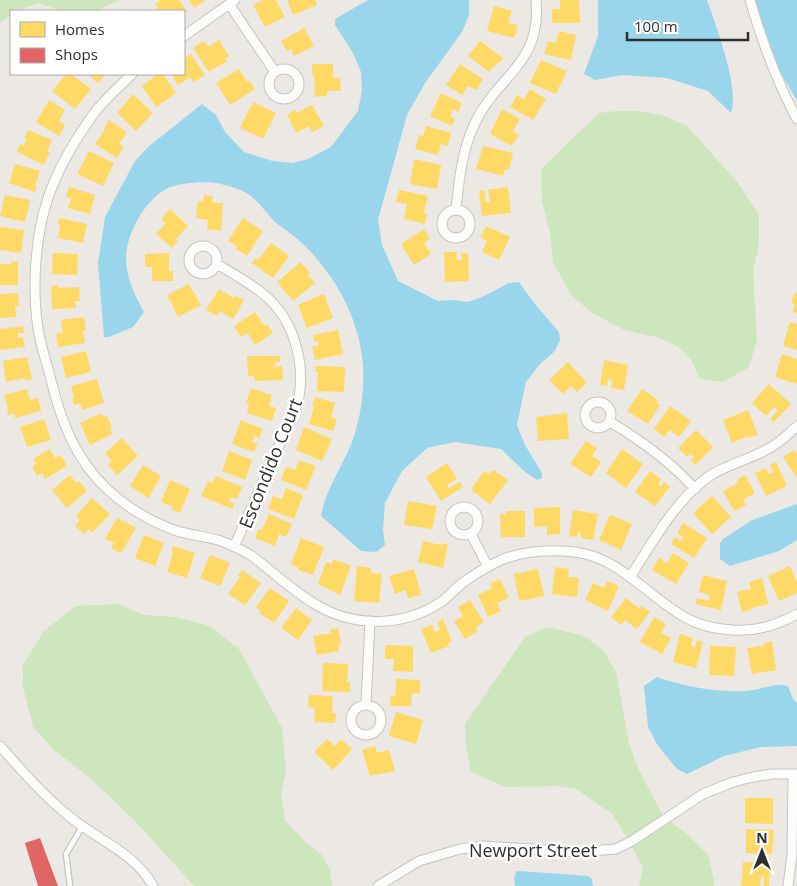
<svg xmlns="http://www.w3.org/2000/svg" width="797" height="886" viewBox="0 0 797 886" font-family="'Open Sans',sans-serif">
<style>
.green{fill:#cee6be}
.water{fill:#99d6ec}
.homes{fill:#ffd966}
.shops{fill:#e06666}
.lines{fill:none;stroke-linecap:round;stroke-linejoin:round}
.lane-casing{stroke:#c5c4c5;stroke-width:7}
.street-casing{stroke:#c5c4c5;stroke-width:11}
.lane{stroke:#fcfcfb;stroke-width:4.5}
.street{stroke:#fcfcfb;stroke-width:9}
.labels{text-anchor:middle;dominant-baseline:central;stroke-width:5;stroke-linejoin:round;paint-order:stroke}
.street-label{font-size:18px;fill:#2e2e2e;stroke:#fff}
</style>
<rect width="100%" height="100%" fill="#ece8e4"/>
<!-- green -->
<path class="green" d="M0 0H119L97 11H63L38 3 17 11H11V15L0 23Z
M617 111H640L662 115 687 126 738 183 759 215V243L753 271 757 340 749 367 723 382 700 379 691 359 678 347 660 338 624 330 592 313 571 295 553 262 550 233 542 202 541 169 599 113Z
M118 604 144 615 176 617 210 626 239 649 282 728 286 771 281 794 285 820 304 841 321 854 330 869 332 886H194L135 821 90 778 54 750 33 727 23 687V665L44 631 76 606Z
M548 627 584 636 603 650 616 672 629 743 638 768 663 816 687 834 708 855 714 881V886H639L643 868 628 839 612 814 576 789 556 786 506 787 471 772 466 747 465 724 525 637Z"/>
<!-- water -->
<path class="water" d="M368 0H469V15L462 32 425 83 407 115 378 220 382 245 398 281 438 301 452 300 468 302 482 297 509 283 519 282 534 303 559 332 560 340 555 351 540 364 526 382 517 425 525 445 542 473V478L537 480 525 472 501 449 455 442 427 448 402 471 385 503 383 530 385 545 376 552 361 551 321 516C325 491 340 470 350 447 360 424 365 390 363 365 360 323 339 282 310 251 300 240 287 231 275 222 267 214 261 204 252 197 246 191 230 186 221 184 208 180 177 183 166 189 144 201 126 235 126 259 126 277 135 296 144 312L133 327 109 337H104L98 263 105 217 135 161 148 147 202 104 216 115 225 132 244 152 272 161 293 163 308 159 331 147 358 111 362 90 361 72 353 53 335 25V19Z
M598 0H707C716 26 740 89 731 113L708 91 667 78 622 75 595 80 584 74 598 36Z
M754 0H797V101L775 63Z
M797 504V540L779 551 730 566 720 559V543L723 539 752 520Z
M657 677C682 686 719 693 746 691 761 690 773 682 788 686L793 699 797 703V746L761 747 724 756 687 774 677 769 658 746 648 727 644 686Z
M519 871 588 876 592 879 593 886H515L514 878 516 872Z"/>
<!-- homes -->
<path class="homes" d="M161 0H179L187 12 184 14V11H160L155 4Z
M189 0H206L194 8Z
M263 0H276L285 17 265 27 253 5Z
M287 0H315L317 5 293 15Z
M560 0H579L580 23H552V9H560Z
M494 6 512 11 508 23 518 25 514 38 487 31Z
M304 28 314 46 294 56 291 49 287 51 281 41Z
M559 31 576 35 571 60 544 54 548 41 556 43Z
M219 40 229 56 225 59 227 61 209 72 193 48 204 41 208 47Z
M480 41 503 58 500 63 498 62 489 72 468 56Z
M191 54 205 75 194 82 190 77 178 85 171 74H184V59Z
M541 60 567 71 556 94 530 83Z
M312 64H333V78H340L341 91H327V96L315 97 314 75H312Z
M460 64 483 79 476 90 468 86 462 95 446 85Z
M239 69 247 82 250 81 255 89 230 105 216 83Z
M66 74H71L91 89 75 109 52 91Z
M88 74H106L98 83Z
M158 74H163L176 93 156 107 142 86Z
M530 89 546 99 533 120 510 107 517 95 524 99Z
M441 93 462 103 458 112 453 109 450 116 455 119 452 126 430 116Z
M133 94 153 113 136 131 117 113Z
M49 100 65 110 59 121 65 125 59 136 36 122Z
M253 102 276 113 263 139 240 128Z
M312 105 324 126 312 132 309 126 296 133 287 115 295 110 297 113Z
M502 109 520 119 513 131 519 135 512 146 490 134Z
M109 120 127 132 119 144 124 147 117 158 95 144 105 129 104 128Z
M426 126 451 133 448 146 441 144 438 155 415 149 419 135 423 136Z
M28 130 52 140 47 151 50 152 44 165 17 152 20 144 23 146 27 139 24 138Z
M483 146 513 153 509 170 505 169 503 176 476 169Z
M89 151 114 163 103 186 77 174Z
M414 159 441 165 437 189 410 184Z
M15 164 40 171 35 186 37 187 35 192 9 183Z
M69 187 95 195 90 214 68 208 71 198 66 197Z
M508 187 511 213 482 216 479 191 484 190 486 202H490L488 190Z
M399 190 428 196 424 213 427 214 425 224 404 219 407 204 396 202Z
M5 195 30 200 25 222 0 216Z
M204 195 213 196 212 202 223 203 221 231 207 229 208 220 196 218 198 201H203Z
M170 209 188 226 176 239 178 241 172 248 156 234 166 223 161 219Z
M59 218 87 224 83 243 58 238 60 225 58 224Z
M243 218 263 231 247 256 236 249 237 246 228 241Z
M486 226 510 237 499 260 482 252 487 241 480 237Z
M0 227 24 230 21 253 0 250Z
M424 229 430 239 424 243 431 254 414 265 401 244Z
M271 243 289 256 273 278 252 263 255 258 258 260Z
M444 252H457V260H462L461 253H468L469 281 445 282Z
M53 253 78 254 77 275 52 274Z
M169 253V271H173V281H152V267H145V254Z
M12 261 18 262V285H0V264H11Z
M301 262 310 273 308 275 315 283 293 301 277 282Z
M189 284 201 305 178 317 167 295Z
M58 285V288L79 287 80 301H75L76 308 52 309 51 286Z
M219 289 234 298 235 296 244 300 233 319 220 311 217 316 206 310Z
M795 292 797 293V314L792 312 795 304 791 303Z
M18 293 19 306H15L16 317 0 318V294Z
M324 294 333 318 307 328 298 305Z
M255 312 264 326 267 324 273 333 255 345 248 333 241 337 234 326Z
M84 317 86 330 83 331 85 343 58 347 56 334 63 333 61 320Z
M790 322 797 324V350L783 346Z
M23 326 24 333H18V338L23 337 25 347 0 350V329Z
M338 330 343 354 315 360 312 347 319 345 318 341 314 342 313 335Z
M86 351 91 372 66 378 61 357Z
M782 354 797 359V384L775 377Z
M247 356H280V362H275V367L282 366 283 380 254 381V376H248Z
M27 357 32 379 25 381V378L6 382 3 361Z
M604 360 628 365 624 390 611 388 612 380 608 379 607 386 600 385Z
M568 362 587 383 577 392 571 386 563 394 549 380Z
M316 366 345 367 344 392 317 391 318 372H315Z
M97 379 104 403 82 410 80 403 74 405 72 398 74 397 71 386Z
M769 384 791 404 774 422 770 419 778 410 774 407 766 416 752 403Z
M251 388 272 395 269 406 276 408 272 421 247 413 249 404 246 403Z
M27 389 30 400 38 398 41 411 15 418 14 413 8 415 7 409H8L4 395Z
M642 389 658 400 657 403 660 405 648 424 627 411Z
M315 397 335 403 331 417 337 419 333 431 309 424 314 407 312 406Z
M670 406 691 421 679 437 669 430 664 437 654 429Z
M748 410 758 435 749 438 748 436 732 443 723 420Z
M101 413 103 417 107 416 112 427 110 428 112 434 90 445 80 423Z
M567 413 569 439 538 441 536 417Z
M44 419 51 440 27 447 20 427Z
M241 420 263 429 259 438 255 436 252 442 258 444 254 452 232 444Z
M304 427 332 439 322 461 296 450Z
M696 430 713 447 695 465 691 461 694 457 691 454 687 457 678 448Z
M122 438 138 456 117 475 108 465 112 461 105 453Z
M586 441 597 448 592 456 601 462 591 477 570 464Z
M50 449 55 458 61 455 67 466 45 479 42 473 37 476 32 467 36 464 33 459Z
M622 449 643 464 626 488 606 473Z
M794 450 797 454V478L783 457Z
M229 451 252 460 245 480 222 471Z
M299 460 316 466 306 490 281 480 286 467 295 470Z
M776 462 787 486 766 496 755 473 766 468 769 474 773 472 770 465Z
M447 463 457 479 447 485 449 488 460 482 463 487 441 501 426 477Z
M143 465 161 476 148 498 130 486Z
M493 470 508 480 490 504 471 490 484 471 489 474Z
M650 471 661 479 658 484 661 486 664 482 670 486 655 506 635 492Z
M70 475 76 483 79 481 87 491 67 508 52 490Z
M745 475 755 493 743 500 746 505 734 511 723 491 738 483 737 480Z
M216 476 242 487 237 499 231 497 229 501 234 503 232 509 201 496 208 481 213 483Z
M170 480 190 489 180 513 172 510 173 507 161 502Z
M286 488 303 495 294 519 268 509 273 496 282 499Z
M712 496 731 517 712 534 693 513Z
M92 498 110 514 92 533 89 529 84 534 75 526 80 520 76 516Z
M408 501 437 506 432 529 404 525Z
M560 507V534L547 535V526L534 527V508Z
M573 510 598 514 593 540 581 538V533L578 532 577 537 569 536Z
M506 511H525V537H501L500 514H506Z
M269 514 292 524 286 537 279 534 275 546 255 538 258 529 262 530Z
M610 515 632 524 621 550 599 540Z
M117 518 136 528 121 553 111 548 114 543 105 539Z
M683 523 707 538 694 558 671 544 675 537 681 541 683 537 677 533Z
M144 535 164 543 155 566 135 558Z
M301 538 324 547 313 575 298 570 299 568 291 564Z
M423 541 441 545V543L448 545 443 568 418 562Z
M173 546 195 553 187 578 167 572 173 553 171 552Z
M673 553 689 563 676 584 652 570 659 558 667 563Z
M210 555 230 563 220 586 200 578Z
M333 559 351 566 340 595 318 584 326 562 332 564Z
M357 566 371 568V573L382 574 379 603 354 601Z
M790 566 797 582V593L779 601 768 576Z
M555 567 569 569 568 577 579 578 577 597 552 594Z
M414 569 421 595 408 598 406 590 395 594 389 576Z
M538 569 544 596 519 601 514 574Z
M242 570 261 583 245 605 228 594 240 577 238 576Z
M703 575 727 581 721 610 695 604 697 598 709 601 710 595 699 592Z
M762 578 768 604 751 608V610L742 612 737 592 751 589 749 582Z
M500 579 509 598 497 603 501 611 488 617 478 595 492 588 490 583Z
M607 581 619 586 608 611 585 600 593 583 604 588Z
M270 588 289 601 274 623 259 613 260 610 256 607Z
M626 598 640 609 642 606 650 612 637 629 625 620 621 625 611 617Z
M470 600 484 622 476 627 478 631 465 639 454 621 463 616 458 607Z
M296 608 312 620 298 640 281 628Z
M654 617 666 624 661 633 671 638 662 654 640 642Z
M443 619 452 642 448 643 449 646 431 653 421 629 432 625 435 632 440 630 437 622Z
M338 628 341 644 338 645 339 651 317 655 313 636 331 633 330 630Z
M680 634 693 638 691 646 695 647 697 640 703 642 696 668 673 662Z
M772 641 776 670 752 674 747 648 765 645 764 643Z
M385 645 413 646V672L393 671 394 659H385Z
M710 646 736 647 734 676 709 675Z
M323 663 348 664 347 682H350V692L322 691Z
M396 679 420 680V693H412L411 706H390L391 695 395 696Z
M309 695 333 696 332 713H336L335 723 314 722 315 708 308 707Z
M396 712 423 720 416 744 389 736Z
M327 739 335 746 341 739 352 749 333 770 314 752Z
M375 746 377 753 389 750 395 771 370 776 362 750Z
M745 798H773V824L745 823Z
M746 829 774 830 772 854 746 853Z
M743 862 770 864 769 886H764V877L761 876 760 886H741Z"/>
<!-- shops -->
<path class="shops" d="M40 838 58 886H38L25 843Z"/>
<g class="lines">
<!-- lane casing -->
<g class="lane-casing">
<path id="lane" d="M70 886 66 854 82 827"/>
</g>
<!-- street casing -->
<g class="street-casing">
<path id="street" d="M750 0C762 41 776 81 797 119
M229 4 275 72
M184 36 235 0
M269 84a15 15 0 1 1 30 0a15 15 0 1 1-30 0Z
M132 74C120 86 106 98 95 112 76 138 57 170 47 201 35 239 32 289 38 328 40 344 46 360 50 376 60 418 74 458 107 489 125 506 150 521 174 530 188 535 203 536 218 540 230 544 242 550 252 556 273 572 293 591 315 604 354 628 404 627 441 602 448 597 454 590 461 584 472 576 484 568 497 562 520 551 549 549 575 552 622 558 648 598 688 619 701 626 717 629 732 630 754 632 778 625 797 614
M456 209C459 180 462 150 475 123 498 74 542 65 536 0
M442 224a14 14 0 1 1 28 0a14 14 0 1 1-28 0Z
M189 260a14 14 0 1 1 28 0a14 14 0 1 1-28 0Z
M217 264C232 273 248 282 262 293 293 317 305 360 299 397 297 405 294 412 291 419L234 547
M585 415a13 13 0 1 1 26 0a13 13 0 1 1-26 0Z
M610 422C642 441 670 461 695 489
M450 521a14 14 0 1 1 28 0a14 14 0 1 1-28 0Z
M471 534 488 567
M630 577C653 542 674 502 708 477 725 465 745 461 764 451 777 445 787 436 797 426
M351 720a15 15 0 1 1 30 0a15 15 0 1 1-30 0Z
M366 705 370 621
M0 746C22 771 44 796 70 817 98 840 135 853 153 886
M378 886 419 861 460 849 484 846 577 852 616 849 632 841 703 794 733 782 753 777 772 774H797
M788 886 792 855 793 774"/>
</g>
<!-- lane -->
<use href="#lane" class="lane"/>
<!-- street -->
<use href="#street" class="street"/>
</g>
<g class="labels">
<!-- street labels -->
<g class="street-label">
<text transform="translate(270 463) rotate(-68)">Escondido Court</text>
<text x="533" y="850">Newport Street</text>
</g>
</g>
<!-- legend -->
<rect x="10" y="10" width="175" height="65" fill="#ffffff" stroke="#ababab"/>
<rect x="20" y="22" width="25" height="15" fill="#ffd966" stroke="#ababab"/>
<text x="55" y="35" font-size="15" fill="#2e2e2e">Homes</text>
<rect x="20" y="48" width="25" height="15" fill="#e06666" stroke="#ababab"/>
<text x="55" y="60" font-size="15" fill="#2e2e2e">Shops</text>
<!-- north arrow -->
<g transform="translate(762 851)" stroke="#ffffff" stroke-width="4" paint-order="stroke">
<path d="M0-4L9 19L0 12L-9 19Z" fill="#2e2e2e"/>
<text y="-8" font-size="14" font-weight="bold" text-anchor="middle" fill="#2e2e2e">N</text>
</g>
<!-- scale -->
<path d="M627 32v8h121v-8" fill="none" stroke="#2e2e2e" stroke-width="2.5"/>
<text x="634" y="32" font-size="15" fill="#2e2e2e" stroke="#ffffff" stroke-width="4" paint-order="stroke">100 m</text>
</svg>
